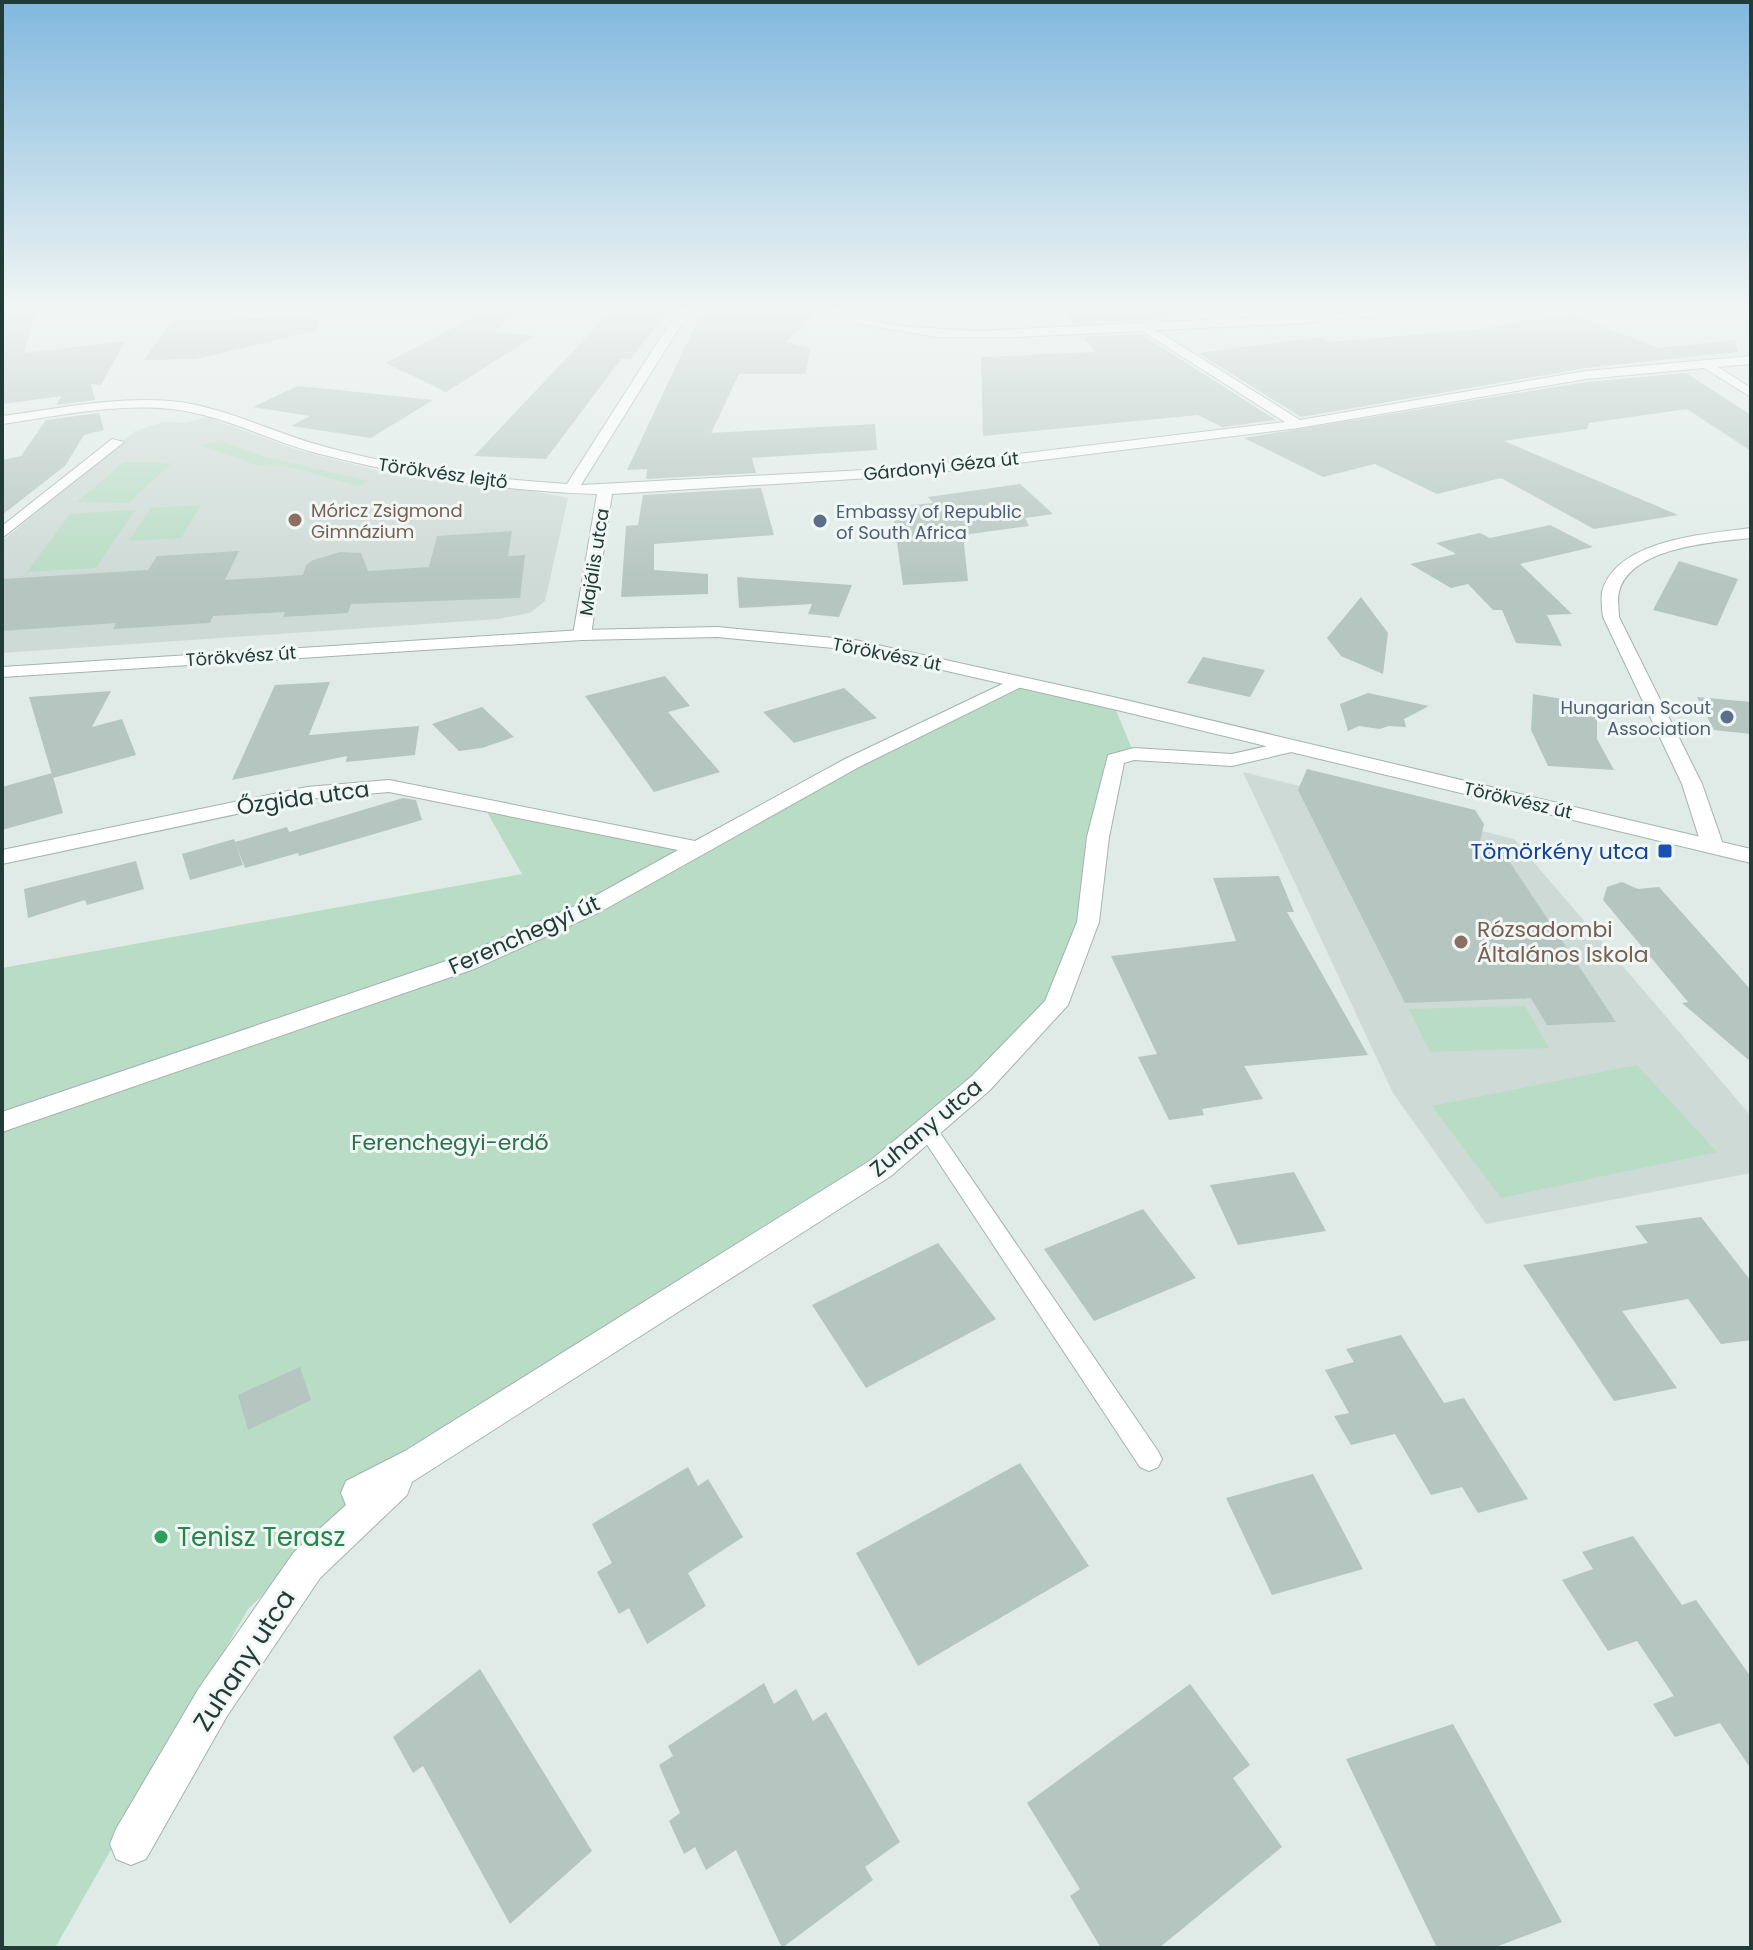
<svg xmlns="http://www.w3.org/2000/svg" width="1753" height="1950" viewBox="0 0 1753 1950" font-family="Poppins,sans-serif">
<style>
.built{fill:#cedad6}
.green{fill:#b8dcc5}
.building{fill:#b5c5c0}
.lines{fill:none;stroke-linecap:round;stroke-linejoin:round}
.service-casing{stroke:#a3b3ae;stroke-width:2}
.minor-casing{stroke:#a3b3ae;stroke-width:2}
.tertiary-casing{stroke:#a3b3ae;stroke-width:2}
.service{fill:#fff;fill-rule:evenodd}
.minor{fill:#fff;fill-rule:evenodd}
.tertiary{fill:#fff;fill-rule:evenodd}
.education-dot{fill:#8d6e63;stroke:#f0f7f4;stroke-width:3}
.service-dot{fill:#5c6f8a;stroke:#f0f7f4;stroke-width:3}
.transit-dot{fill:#1a4fb4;stroke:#f0f7f4;stroke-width:3}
.leisure-dot{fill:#2e9e5b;stroke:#f0f7f4;stroke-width:3}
.labels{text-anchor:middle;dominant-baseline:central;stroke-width:6;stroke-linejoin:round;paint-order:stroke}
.far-street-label{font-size:18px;fill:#213b36;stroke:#f0f7f4}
.far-education-label{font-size:18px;fill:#785e54;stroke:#f0f7f4;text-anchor:start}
.far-service-label{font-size:18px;fill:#4e5e75;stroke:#f0f7f4;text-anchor:start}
.street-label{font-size:22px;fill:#213b36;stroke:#f0f7f4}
.transit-label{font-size:22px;fill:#164399;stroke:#f0f7f4;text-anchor:end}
.education-label{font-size:22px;fill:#785e54;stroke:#f0f7f4;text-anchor:start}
.park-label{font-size:22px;fill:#2b714c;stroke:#f0f7f4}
.near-leisure-label{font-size:26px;fill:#27864d;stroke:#f0f7f4;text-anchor:start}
.near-street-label{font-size:26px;fill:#213b36;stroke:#f0f7f4}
</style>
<rect width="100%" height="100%" fill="#e0ebe7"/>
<!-- built -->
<path class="built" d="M206 417 295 449 398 476 532 491 568 498 545 601 530 613 498 619 2 653V541L135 431 164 422 187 423Z
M1243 772 1514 839 1751 1116V1173L1486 1224 1393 1093Z"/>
<!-- green -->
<path class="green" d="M218 440 262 456 369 481 358 486 287 466H260L201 446Z
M124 462 172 463 128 503 77 502Z
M201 505 181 538 129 541 151 508Z
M135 510 96 568 27 572 70 514Z
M1017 682 1113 703 1134 754 1115 760 1088 922 1056 1005 881 1168 515 1399 289 1570 248 1609 55 1948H2V968L522 874 483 805 699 848Z
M1525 1006 1549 1048 1430 1052 1409 1009Z
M1637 1065 1717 1152 1501 1198 1432 1106Z"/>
<!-- building -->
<path class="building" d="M2 310H36L24 353 125 341 101 385 91 384 95 400 56 405 62 396 2 404Z
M487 310 521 311 493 332 535 336 446 392 386 363Z
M612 310 665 314 631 359H621L546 459 474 456Z
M709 310H781L815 315 785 342 810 348 806 374H739L711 433 875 424 877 450 752 458 756 473 646 479 647 469 627 470 700 315H706Z
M1124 310H1164L1171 319 1073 323 1065 312Z
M1571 315 1659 348 1735 340 1738 352 1586 368 1301 417 1198 353 1320 337 1328 342 1474 330Z
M316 317 318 330 196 359 144 360 172 320Z
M1141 334 1276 420 1222 427 1198 415 983 436 981 357 1095 352 1083 337Z
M1686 373 1751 415V451L1687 409 1589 423 1587 429 1504 441 1678 515 1594 529 1501 478 1437 494 1375 464 1323 477 1244 438 1586 382Z
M298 386 319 388 433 400 371 438 291 426 310 416 253 407Z
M99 413 104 430 84 435 65 466 2 515V460L21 456 46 420Z
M1020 484 1053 514 1025 518 1029 526 963 535 968 581 903 585 892 507 933 503 928 497Z
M761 488 774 535 654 544V570L708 574V594L621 597 626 526 638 525 643 495Z
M1550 525 1593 547 1520 564 1572 614 1547 615 1562 646 1516 643 1502 610H1493L1468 584 1451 588 1410 564 1456 554 1436 543 1480 533 1490 538Z
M512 531 508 556 525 555 520 598 351 604 348 613 283 617 285 612 213 616 210 623 113 629 116 623 2 631V579L148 570 157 556 239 551 225 580 303 575 306 565 313 560 340 552 361 553 368 571 429 567 437 536Z
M1679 561 1738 579 1717 626 1653 610Z
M737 577 823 583 852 585 839 617 808 614 812 604 739 608Z
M1361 597 1388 633 1383 674 1341 656 1327 638Z
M1203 657 1265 670 1250 697 1187 683Z
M665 676 690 706 668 712 720 772 654 792 585 696Z
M330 682 309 735 419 726 415 755 346 762 347 756 232 780 275 685Z
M844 688 877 718 794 743 763 712Z
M111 691 92 727 122 719 136 755 53 778 29 697Z
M1368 693 1429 706 1404 719 1406 727 1388 726 1380 729 1359 726 1348 731 1340 704Z
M1533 694 1597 705V739L1614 770 1548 766 1531 730Z
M1697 697 1751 702V734L1714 730Z
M482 707 514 737 482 748 459 751 432 724Z
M1307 769 1475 810 1484 824 1478 850 1501 849 1616 1022 1547 1025 1531 998 1405 1003 1298 790Z
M52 773 63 813 2 830V787Z
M403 798 416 800 422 820 299 856 298 853 245 868 235 842 287 827 289 832Z
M234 839 243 865 190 880 182 854Z
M136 861 144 889 87 905 85 900 28 918 24 889Z
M1279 876 1294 912H1287L1368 1055 1244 1066 1263 1099 1202 1109 1204 1115 1169 1120 1138 1057 1157 1054 1111 956 1236 941 1213 878Z
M1622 882 1638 889 1659 887 1751 990V1062L1682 1003 1688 1002 1603 900 1607 887Z
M1294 1172 1326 1231 1238 1245 1210 1185Z
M1143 1209 1196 1278 1094 1321 1044 1249Z
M1701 1217 1751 1281V1340L1721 1344 1688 1299 1622 1311 1677 1388 1614 1401 1523 1265 1648 1243 1635 1226Z
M938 1243 996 1319 866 1388 812 1305Z
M1401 1335 1444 1403 1464 1398 1528 1499 1478 1513 1462 1487 1431 1495 1395 1434 1351 1445 1334 1416 1349 1413 1325 1370 1354 1362 1346 1349Z
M300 1367 311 1400 248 1430 238 1395Z
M1020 1463 1089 1566 918 1666 856 1553Z
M688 1467 698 1486 708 1479 743 1537 688 1573 706 1606 647 1644 629 1608 619 1614 597 1572 612 1563 592 1524Z
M1313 1474 1363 1569 1272 1595 1226 1498Z
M1633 1536 1682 1605 1696 1600 1751 1677V1769L1720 1723 1675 1737 1653 1704 1674 1696 1637 1641 1608 1651 1562 1580 1593 1569 1582 1552Z
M480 1669 592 1851 510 1924 423 1766 413 1773 393 1737Z
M764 1683 774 1704 796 1689 813 1721 826 1712 900 1842 865 1867 873 1880 782 1948 736 1850 706 1870 695 1847 684 1854 669 1821 680 1813 659 1765 673 1756 668 1746Z
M1190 1684 1250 1765 1233 1778 1282 1847 1159 1948H1101L1070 1896 1080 1889 1027 1803Z
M1453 1724 1562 1922 1493 1948H1437L1346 1759Z"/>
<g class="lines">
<!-- service casing -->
<g class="service-casing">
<path id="service" d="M927 1121 934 1124 1158 1451 1162 1459 1158 1467 1149 1471 1140 1467 920 1134 917 1129 920 1124Z"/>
</g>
<!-- minor casing -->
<g class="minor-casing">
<path id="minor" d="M682 310H693L677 331 581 485 902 468 1285 422 1142 331 1016 337H936L860 324 831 310H845L868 320 898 326 976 331 1413 310 1408 313 1302 323 1156 330 1300 420 1586 371 1751 356V364L1718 367 1751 388V397L1704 368 1586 379 1298 428 994 466 902 476 612 494 591 635 582 640 573 635 597 494C502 491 408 477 316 453 267 440 221 414 171 409 115 403 57 416 2 424V416C57 409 115 396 171 401 223 406 271 432 322 446 401 468 484 479 567 484L666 329Z
M112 439 124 442 2 538V526Z
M1751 528V538C1714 542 1630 547 1619 592 1617 599 1619 609 1619 617L1702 784 1724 847 1713 853 1702 847 1682 784 1603 617C1602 609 1601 599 1602 592 1616 539 1707 534 1751 528Z
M1017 677 1023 678 1026 682 1023 686 859 767 600 912 474 969 2 1132V1112L458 957 584 902 678 850 389 792 307 799 2 864V850L307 787 389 780 695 841 845 759Z
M1289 741 1296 743 1299 747 1296 751 1232 766 1134 760 1124 763 1109 837 1099 922 1068 1005 990 1090 891 1176 412 1482 407 1495 320 1578 227 1716 146 1859 131 1865 116 1859 110 1844 116 1829 199 1688 294 1552 346 1505 341 1493 346 1481 405 1451 871 1160 972 1076 1045 1001 1077 922 1087 837 1108 755 1134 748 1232 754Z"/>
</g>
<!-- tertiary casing -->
<g class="tertiary-casing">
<path id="tertiary" d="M717 627 855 640 1113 697 1751 849V863L1113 709 855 650 717 637 582 640 2 677V667L582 630Z"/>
</g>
<!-- service -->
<use href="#service" class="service"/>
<!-- minor -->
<use href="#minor" class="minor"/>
<!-- tertiary -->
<use href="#tertiary" class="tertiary"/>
</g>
<!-- sky -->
<linearGradient id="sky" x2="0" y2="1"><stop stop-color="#81b8de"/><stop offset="0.53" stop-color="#f1f6f4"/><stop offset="1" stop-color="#f1f6f4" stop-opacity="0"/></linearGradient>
<rect width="1753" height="583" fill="url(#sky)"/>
<!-- markers -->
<g class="education-dot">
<circle cx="295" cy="520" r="8"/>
<circle cx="1461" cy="942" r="8"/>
</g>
<g class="service-dot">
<circle cx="820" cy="521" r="8"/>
<circle cx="1727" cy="717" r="8"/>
</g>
<rect class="transit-dot" x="1657" y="843" width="16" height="16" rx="4"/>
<circle class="leisure-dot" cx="161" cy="1537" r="8"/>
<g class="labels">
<!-- far-street labels -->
<g class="far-street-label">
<text transform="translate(941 466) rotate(-6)">Gárdonyi Géza út</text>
<text transform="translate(443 473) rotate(8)">Törökvész lejtő</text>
<text transform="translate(594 562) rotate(-81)">Majális utca</text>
<text transform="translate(887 654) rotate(11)">Törökvész út</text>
<text transform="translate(241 656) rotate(-4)">Törökvész út</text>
<text transform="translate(1518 800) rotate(13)">Törökvész út</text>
</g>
<!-- far-education labels -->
<g class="far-education-label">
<text x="311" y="510">Móricz Zsigmond<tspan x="311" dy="21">Gimnázium</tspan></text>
</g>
<!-- far-service labels -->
<g class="far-service-label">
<text x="836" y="511">Embassy of Republic<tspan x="836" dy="21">of South Africa</tspan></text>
<text x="1711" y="707" text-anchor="end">Hungarian Scout<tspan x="1711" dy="21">Association</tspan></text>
</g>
<!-- street labels -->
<g class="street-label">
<text transform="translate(303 798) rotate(-8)">Őzgida utca</text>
<text transform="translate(524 935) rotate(-24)">Ferenchegyi út</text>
<text transform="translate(926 1128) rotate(-40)">Zuhany utca</text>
</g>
<!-- transit labels -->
<g class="transit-label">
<text x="1649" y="851">Tömörkény utca</text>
</g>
<!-- education labels -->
<g class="education-label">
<text x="1477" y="929">Rózsadombi<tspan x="1477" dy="25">Általános Iskola</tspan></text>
</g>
<!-- park labels -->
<g class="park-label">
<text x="450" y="1142">Ferenchegyi-erdő</text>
</g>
<!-- near-leisure labels -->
<g class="near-leisure-label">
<text x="177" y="1537">Tenisz Terasz</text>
</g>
<!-- near-street labels -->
<g class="near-street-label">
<text transform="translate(244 1660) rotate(-57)">Zuhany utca</text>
</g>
</g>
<!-- border -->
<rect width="1753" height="1950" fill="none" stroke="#213b36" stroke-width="8"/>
</svg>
